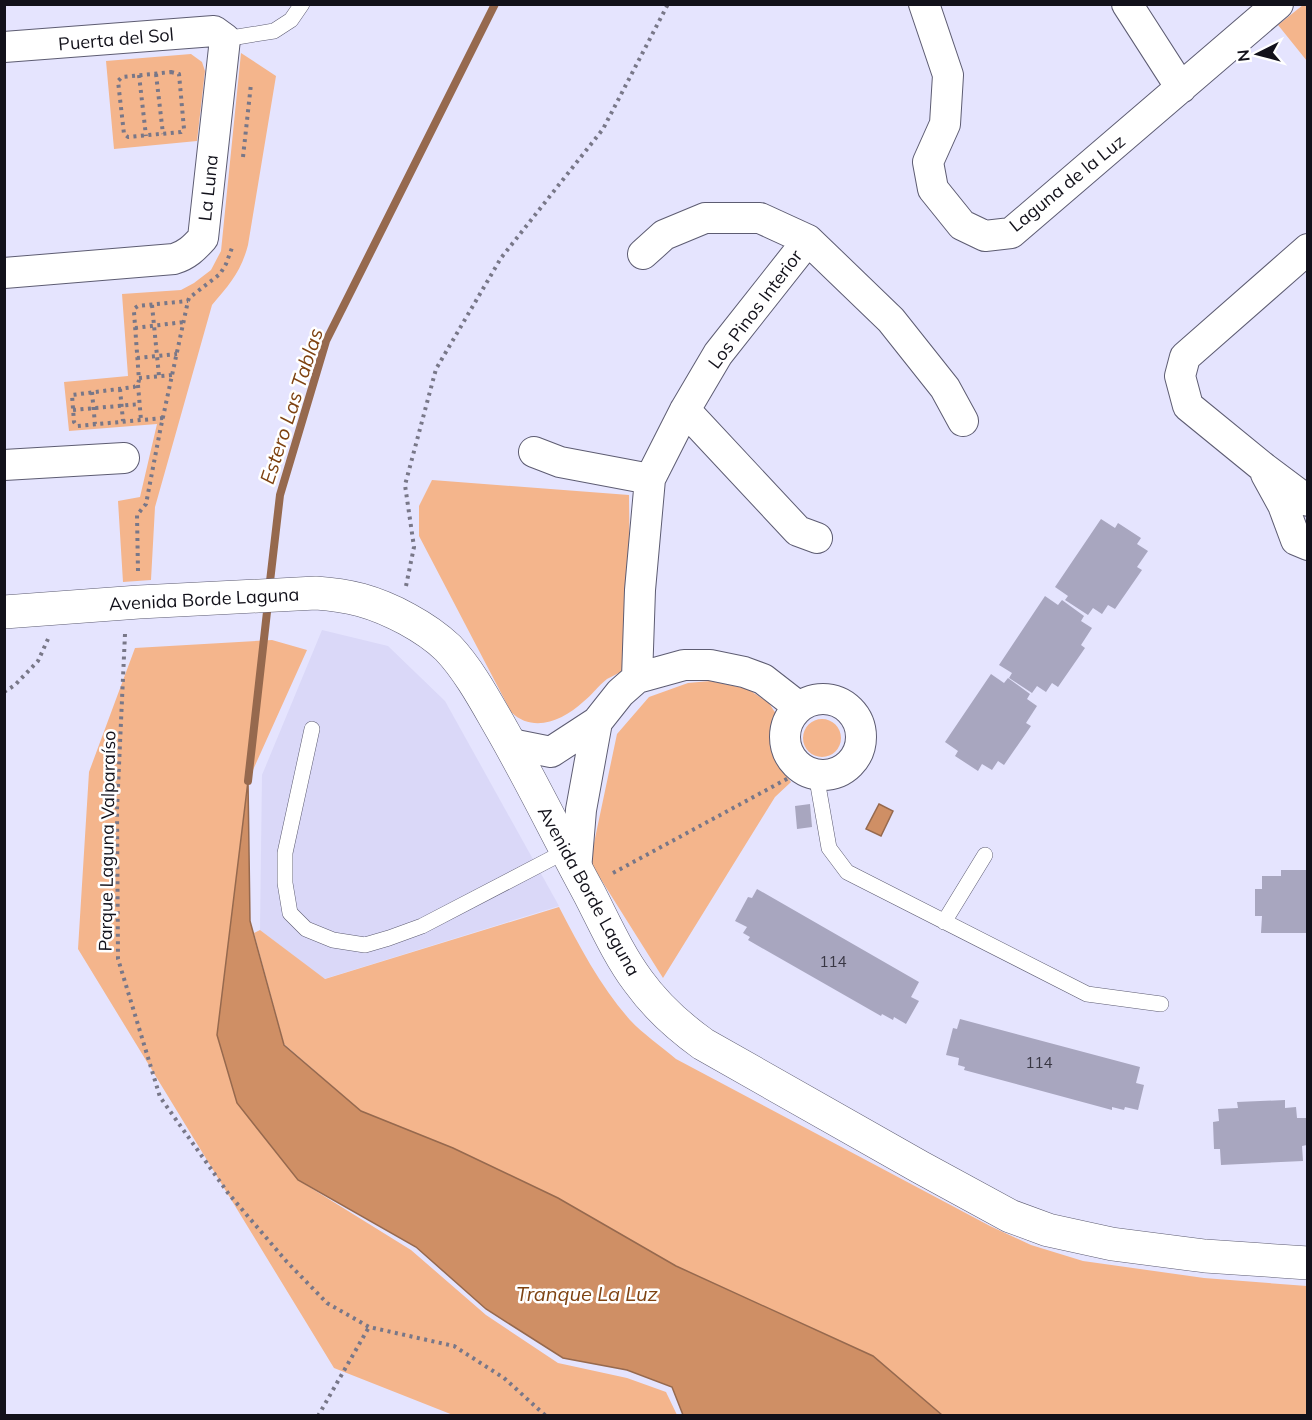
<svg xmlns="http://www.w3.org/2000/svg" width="1312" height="1420" viewBox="0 0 1312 1420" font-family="Mulish,sans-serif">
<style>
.built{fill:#dad8f8}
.green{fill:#f4b58c}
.water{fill:#cf8f65;stroke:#96694e;stroke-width:1.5}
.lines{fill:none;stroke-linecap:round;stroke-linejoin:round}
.stream{stroke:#96694e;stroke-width:8}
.building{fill:#a8a6bf}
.service-casing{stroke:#5d5c72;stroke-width:16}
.minor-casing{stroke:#5d5c72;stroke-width:32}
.tertiary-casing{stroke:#5d5c72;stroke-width:34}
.path{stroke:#787788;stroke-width:4;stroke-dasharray:3 4.5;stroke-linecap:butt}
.service{stroke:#fff;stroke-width:15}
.minor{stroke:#fff;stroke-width:30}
.tertiary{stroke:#fff;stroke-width:33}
.labels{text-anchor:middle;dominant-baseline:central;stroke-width:5;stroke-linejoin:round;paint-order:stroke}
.number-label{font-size:15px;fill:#383643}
.street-label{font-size:18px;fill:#12111a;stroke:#fff}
.water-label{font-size:20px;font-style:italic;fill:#7e4211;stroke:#fff}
</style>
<rect width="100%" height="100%" fill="#e5e4fe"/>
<!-- built -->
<path class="built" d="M322 630 388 646 445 701 559 906 324 979 260 930 262 775Z"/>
<!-- green -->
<path class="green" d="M1303 5H1307V61L1278 25Z
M241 53 276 76 248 245C241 272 229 285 212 305L155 507 151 580 123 582 118 501 140 497 157 424 69 431 64 382 128 376 122 294 181 290 194 283 211 270 221 251Z
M191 54 202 62 205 71 197 141 114 149 106 61Z
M432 480 629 495 630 585 624 670C619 673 613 676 607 679 598 686 592 695 583 702 563 720 534 734 511 712L419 536V506Z
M272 640 307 650 248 781 217 1035 298 1180 411 1250 486 1315 558 1363 627 1378 666 1392 677 1415H453L334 1368 78 949 89 772 135 648Z
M710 681 748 689 769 703 778 717 777 737 778 760 783 772 791 782 775 797 663 978 590 862 617 734 649 697 688 683Z
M803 738a19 19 0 1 1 38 0a19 19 0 1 1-38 0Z
M559 907C580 947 600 986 630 1020 643 1034 661 1046 676 1059L990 1226 1031 1245 1083 1261 1204 1278 1307 1286V1415H942L873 1356 676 1266 558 1198 361 1111 284 1044 254 933 260 930 325 979Z"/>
<!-- water -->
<path class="water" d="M248 781 250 921 284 1045 361 1111 453 1148 558 1198 676 1266 873 1356 942 1415H683L672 1387 627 1370 563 1358 486 1309 416 1247 298 1180 237 1103 217 1035Z
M879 804 893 811 881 836 866 829Z"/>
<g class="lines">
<!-- stream -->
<path class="stream" d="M269 590 280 495 326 341 495 4
M248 781 268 603"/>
</g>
<!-- building -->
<path class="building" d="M1101 519 1115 528 1118 523 1141 538 1137 544 1148 551 1137 567 1142 570 1115 609 1108 605 1102 614 1093 608 1088 615 1065 600 1068 596 1055 587Z
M1045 596 1058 605 1062 600 1084 616 1081 621 1092 628 1081 645 1085 648 1058 687 1052 683 1046 692 1037 686 1032 693 1009 678 1012 673 999 665Z
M991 674 1004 683 1008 678 1030 694 1027 699 1037 706 1026 723 1031 726 1004 765 998 761 992 770 982 764 978 771 955 756 958 751 945 742Z
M810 804 812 827 797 829 795 806Z
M1281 870H1308V933H1261L1262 916H1255V889H1262V876H1281Z
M757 889 919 982 911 997 919 1001 906 1024 894 1017 893 1020 882 1014 881 1016 748 940 750 937 743 933 747 927 735 921 748 897 752 898Z
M960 1019 1140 1067 1136 1083 1144 1085 1138 1110 1125 1107 1124 1110 1112 1107V1110L964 1070 965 1067 958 1065 959 1058 946 1055 953 1028 957 1029Z
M1285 1100V1108L1296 1107 1297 1118H1306L1307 1145 1302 1146 1303 1161 1221 1165 1220 1149H1214L1213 1122 1219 1121 1218 1109 1238 1108 1237 1102Z"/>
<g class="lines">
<!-- service casing -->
<g class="service-casing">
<path id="service" d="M225 39 274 31 291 20 302 4
M312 729 285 853V883L290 913 306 929 333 940 365 945 389 938 422 926 566 851
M816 774 829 848 847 872 1087 994 1161 1004
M944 922 985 855"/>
</g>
<!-- minor casing -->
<g class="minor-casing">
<path id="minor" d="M924 4 948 75 945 124 928 162 933 189 962 225 985 236 1011 233 1278 4
M1127 4 1181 88
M4 47 214 31 225 39 203 238C194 248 187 255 174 259L4 273
M1308 249 1185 357 1180 376 1188 406 1264 468 1308 501
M643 254 664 235 705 218H760L808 240 891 320 945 388 963 421
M685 410 798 531 817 538
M534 452 560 462 650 479
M4 465 124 458
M1266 474 1283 505 1296 540 1308 545
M637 678 640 590 650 479 685 410 718 354 808 240
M785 737a38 38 0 1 1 76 0a38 38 0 1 1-76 0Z
M511 744 551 752 597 722 620 693 637 678 684 665H710L744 672 763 679 799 707
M576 870 581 810 597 722"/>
</g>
<!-- tertiary casing -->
<g class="tertiary-casing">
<path id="tertiary" d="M4 612 139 602 316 593C331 594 346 596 361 600 390 608 426 627 448 648 469 670 486 702 501 728 532 782 559 838 589 893 604 922 618 954 638 981 656 1006 678 1026 703 1044L920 1167 1010 1216 1048 1230 1112 1244 1205 1256 1308 1263"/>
</g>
<!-- path -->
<path class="path" d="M171 72 179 74 184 129 181 132 128 137 124 134 118 81 122 77Z
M156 74 163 134
M139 75 146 136
M243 157 251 84
M152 305 159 376
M135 328 184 322
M137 358 177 354
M139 378 173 375
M138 385 141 420
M120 389 123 421
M92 392 95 424
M73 410 140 404
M163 418 77 426 74 422 72 395 134 387 138 384 139 380 134 312 135 308 138 306 188 301
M138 571 137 515 146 504 160 431 188 301 189 298 220 274 226 264 233 245
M406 586 414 547 405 485 436 369 501 258 603 129 668 4
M125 634 117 809 118 959 160 1097 228 1193 287 1262 327 1303 369 1327 454 1346 504 1378 546 1416
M4 692 15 685 38 661 48 639
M613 873 796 774
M318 1416 369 1327"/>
<!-- service -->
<use href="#service" class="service"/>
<!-- minor -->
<use href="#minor" class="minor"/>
<!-- tertiary -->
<use href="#tertiary" class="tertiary"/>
</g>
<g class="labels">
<!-- number labels -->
<g class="number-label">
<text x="833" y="961">114</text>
<text x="1039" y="1062">114</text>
</g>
<!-- street labels -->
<g class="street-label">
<text transform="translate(116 39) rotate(-5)">Puerta del Sol</text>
<text transform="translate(1067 183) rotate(-39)">Laguna de la Luz</text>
<text transform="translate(208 188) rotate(-84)">La Luna</text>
<text transform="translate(755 309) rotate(-53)">Los Pinos Interior</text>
<text transform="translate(204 599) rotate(-3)">Avenida Borde Laguna</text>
<text transform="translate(107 841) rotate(-89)">Parque Laguna Valparaíso</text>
<text transform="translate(589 891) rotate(61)">Avenida Borde Laguna</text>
</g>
<!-- water labels -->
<g class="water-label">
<text transform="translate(291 406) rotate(-72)">Estero Las Tablas</text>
<text x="587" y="1293">Tranque La Luz</text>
</g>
</g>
<!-- border -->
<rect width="1312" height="1420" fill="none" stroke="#12111a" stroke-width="12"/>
<!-- north arrow -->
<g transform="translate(1258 54) rotate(264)" stroke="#ffffff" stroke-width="4.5" paint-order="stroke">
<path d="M0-4.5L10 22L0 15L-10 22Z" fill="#12111a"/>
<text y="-9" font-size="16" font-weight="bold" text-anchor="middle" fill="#12111a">N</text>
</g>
</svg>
